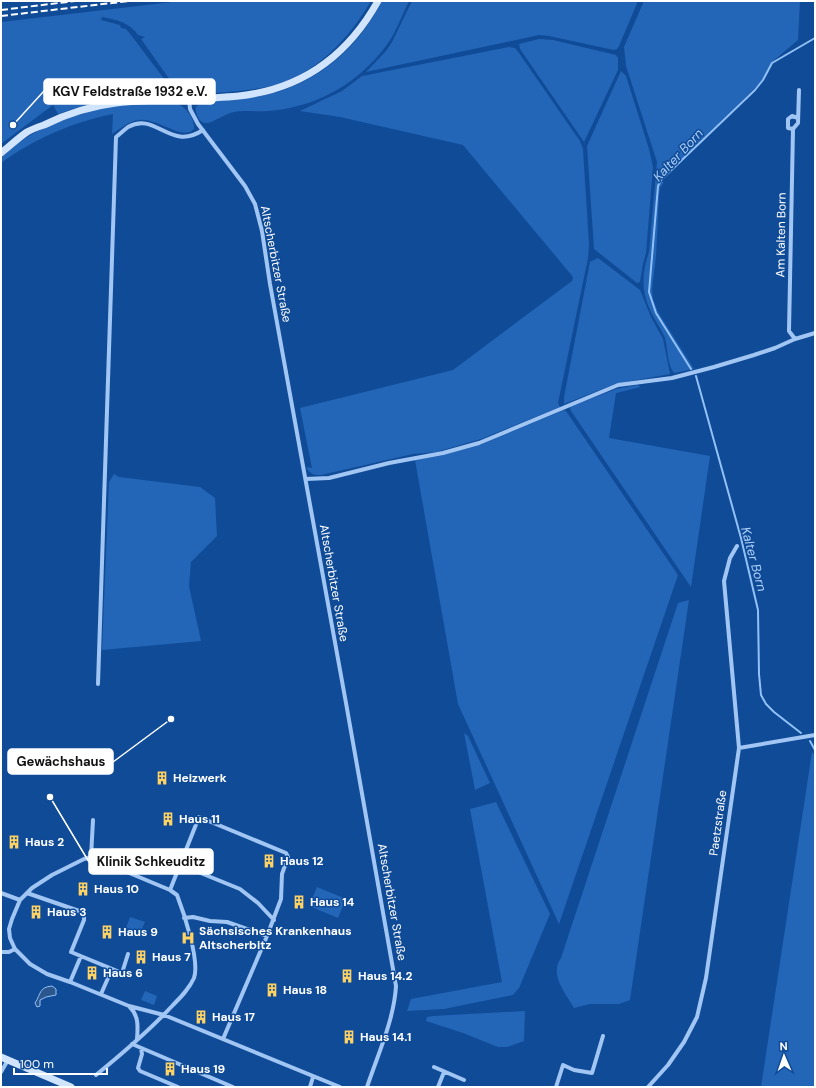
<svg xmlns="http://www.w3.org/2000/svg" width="816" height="1088" viewBox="0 0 816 1088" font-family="'DM Sans',sans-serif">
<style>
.green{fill:#2365b7}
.water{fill:#2b568e;stroke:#92c1f7}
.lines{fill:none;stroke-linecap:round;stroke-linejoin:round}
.stream{stroke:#92c1f7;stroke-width:2}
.street{stroke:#a1c6f4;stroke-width:4}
.secondary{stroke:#d1e4fd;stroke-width:7}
.rail{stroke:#fff;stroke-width:2;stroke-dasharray:7 3;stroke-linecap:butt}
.labels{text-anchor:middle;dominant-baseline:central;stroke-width:3;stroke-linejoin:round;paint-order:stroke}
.street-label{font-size:12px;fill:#fff;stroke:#104b97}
.poi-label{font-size:12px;font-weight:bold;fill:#fff;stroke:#104b97;text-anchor:start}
.water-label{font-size:13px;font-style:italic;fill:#add0fb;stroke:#104b97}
.leader{fill:none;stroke:#fff;stroke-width:1.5}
.callout-dot{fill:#fff;stroke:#104b97;stroke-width:1.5}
.callout{fill:#fff;stroke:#fff;stroke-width:1.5}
.callout-label{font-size:13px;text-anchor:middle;font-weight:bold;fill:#111}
</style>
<rect width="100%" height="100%" fill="#104b97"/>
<!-- green -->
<path class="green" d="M181 1H371C349 39 315 75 271 86 243 92 214 93 186 95L182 94 177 90 141 39 145 37 138 35C129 22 117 20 102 17L101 20 120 25 121 28 126 29 131 35 168 84C170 91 167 94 160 97L107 101 85 105 58 114 53 105 1 144V22Z
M382 1H409C403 13 398 26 392 37 381 55 363 73 345 85 323 100 295 109 268 111 257 112 245 110 234 112 226 113 211 124 206 123 199 123 195 113 196 107L201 102C216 98 234 101 249 98 309 90 355 54 382 1Z
M412 1H638L619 46 617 49 614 50 549 36 539 35 366 72 386 51 392 42Z
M644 1H800L798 40 772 62 763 80 753 90 659 181 664 182 660 188 659 196 656 256 652 289 653 299 658 312 694 369 674 373C667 364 668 349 665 338 661 328 654 319 650 310 641 290 642 272 649 252L657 162 626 66 624 47Z
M539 39 553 40 616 55 618 58V70L584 142 520 49 519 44Z
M509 47 515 48 519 53 580 141 583 149 589 245 588 258 558 403 560 407 481 439 436 452 413 454 321 475C313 475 310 474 306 467L312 468 300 408 453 370 572 281 573 277 463 145 340 117 300 111 342 91 362 76Z
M621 71 626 76 649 149 653 167 646 253 643 264 640 282 637 283 594 249 587 146Z
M173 102C184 105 195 117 194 129L190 132C182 134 176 131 169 128 141 116 137 116 112 134L113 114C75 121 32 140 1 163V157C33 128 75 111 118 105 136 103 155 103 173 102Z
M598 258 640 290 651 317 663 339 670 374 615 384 564 404V397L590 262Z
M638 385 640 387 616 393 609 438 710 456 691 587 571 411 570 407 616 389Z
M564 410 566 411 678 575 559 924 458 704 415 460 443 455 480 445Z
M114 474 119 477 200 487 215 498 217 536 191 562 189 586 201 641 102 650 109 482Z
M689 600 630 1000 619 1004H590L574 1008C565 992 549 975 561 958L678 603Z
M464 733 468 736 490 783 475 790Z
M812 752 815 756V1087H761Z
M496 802 550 914 519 988 513 995 444 1009 407 1011 411 999 502 982 470 809Z
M317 887 346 899 338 918 309 906Z
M130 917 145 922 140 933 126 928Z
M145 991 157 996 154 1005 141 1000Z
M525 1011 524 1041 507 1047H498L463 1033 426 1021 427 1017 433 1016Z"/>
<!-- water -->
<path class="water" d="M52 986 56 989V995L46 997 40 1000V1006L37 1007 35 1003C41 994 39 987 52 986Z"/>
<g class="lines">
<!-- stream -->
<path class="stream" d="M691 369 656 313 649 292 658 186 661 180 755 90 763 80 772 63 815 38
M696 376 741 538 758 610 759 674 761 695 766 704 774 712 801 733
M810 741 815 750"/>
<!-- street -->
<path class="street" d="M189 98 190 109 198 124 245 186 255 204 262 231 270 284 346 703 396 986C394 1020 378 1054 367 1087
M793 129 788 128V119L792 116 798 118
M795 339 789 331 793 129 798 123 799 90
M306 479 329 478 389 463 443 453 479 443 618 385 672 378 714 367 754 355 775 348 795 339 815 333
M98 684 116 137C120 134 124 130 128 127 156 111 170 152 203 130
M739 748 815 735
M91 857 93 820
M181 865 240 889 258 903 274 920
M170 890 199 817 286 853 288 857 282 874 281 899 267 936 223 1039
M1 893 20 900
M27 893 82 912 84 915V920L71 952 122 973 128 954
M184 918 193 917 210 921 227 922 267 936
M1 952H9L15 949
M70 982 81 956
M101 994 112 969
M129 1006C139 1016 138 1026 137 1039
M132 1044 233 1087
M141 1048 142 1054 138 1068 140 1071 178 1087
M434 1067 464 1080
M1 1072 8 1060
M96 1075C123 1053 150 1030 173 1005 181 997 189 989 194 978 200 961 184 913 177 895L170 890 91 857 84 859 52 875 32 888 20 900 12 919 9 929 10 938 15 949 30 964 47 974 70 982 129 1006 164 1015 340 1087
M310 1087 313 1077
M438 1087 444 1072
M556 1087 563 1065 574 1070 592 1073 603 1036
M648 1087 668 1065 684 1042 697 1017 706 978 739 748 724 581 730 558 737 546"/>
<!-- secondary -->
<path class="secondary" d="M1 153C10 146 18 138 27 132 32 129 38 127 44 125 66 114 91 106 116 103 157 98 198 100 239 96 302 89 348 55 378 1
M1 1057 71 1087"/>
<!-- rail -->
<path class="rail" d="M1 10 75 1
M1 16 129 1"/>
</g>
<!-- icons -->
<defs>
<g id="building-bare" transform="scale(1.08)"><path d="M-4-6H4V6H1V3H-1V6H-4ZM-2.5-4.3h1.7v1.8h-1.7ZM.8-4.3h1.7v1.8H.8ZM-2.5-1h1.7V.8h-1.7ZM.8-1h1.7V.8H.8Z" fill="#ffd264" stroke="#104b97" stroke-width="2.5" paint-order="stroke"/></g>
<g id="hospital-bare" transform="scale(1.08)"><path d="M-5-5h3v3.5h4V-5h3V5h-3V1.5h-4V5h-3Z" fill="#ffd264" stroke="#104b97" stroke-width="2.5" paint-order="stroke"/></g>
</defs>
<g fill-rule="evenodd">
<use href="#building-bare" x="162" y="778"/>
<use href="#building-bare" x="168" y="819"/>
<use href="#building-bare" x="14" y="842"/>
<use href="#building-bare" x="269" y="861"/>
<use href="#building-bare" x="83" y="889"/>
<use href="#building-bare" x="299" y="902"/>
<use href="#building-bare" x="36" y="912"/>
<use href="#building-bare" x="107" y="932"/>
<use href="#hospital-bare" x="188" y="938"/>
<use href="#building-bare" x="141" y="957"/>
<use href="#building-bare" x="92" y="973"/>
<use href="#building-bare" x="347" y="976"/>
<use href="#building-bare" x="272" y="990"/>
<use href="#building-bare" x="201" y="1017"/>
<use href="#building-bare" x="349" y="1037"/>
<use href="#building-bare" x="170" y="1069"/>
</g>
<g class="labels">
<!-- street labels -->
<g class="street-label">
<text transform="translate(781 235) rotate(-89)">Am Kalten Born</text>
<text transform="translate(276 264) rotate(79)">Altscherbitzer Straße</text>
<text transform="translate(334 583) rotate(80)">Altscherbitzer Straße</text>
<text transform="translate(718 823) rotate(-82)">Paetzstraße</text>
<text transform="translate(392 902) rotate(80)">Altscherbitzer Straße</text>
</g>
<!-- poi labels -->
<g class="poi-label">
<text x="173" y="778">Heizwerk</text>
<text x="179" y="819">Haus 11</text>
<text x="25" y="842">Haus 2</text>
<text x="280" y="861">Haus 12</text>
<text x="94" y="889">Haus 10</text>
<text x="310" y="902">Haus 14</text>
<text x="47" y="912">Haus 3</text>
<text x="199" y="931">Sächsisches Krankenhaus<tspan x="199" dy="14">Altscherbitz</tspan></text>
<text x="118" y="932">Haus 9</text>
<text x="152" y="957">Haus 7</text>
<text x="103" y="973">Haus 6</text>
<text x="358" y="976">Haus 14.2</text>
<text x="283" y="990">Haus 18</text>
<text x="212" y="1017">Haus 17</text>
<text x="360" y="1037">Haus 14.1</text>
<text x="181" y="1069">Haus 19</text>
</g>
<!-- water labels -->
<g class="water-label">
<text transform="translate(678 155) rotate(-47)">Kalter Born</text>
<text transform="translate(754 559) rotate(75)">Kalter Born</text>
</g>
</g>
<!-- callouts -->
<path class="leader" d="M13 125L44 91M171 719L113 762M50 797L89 862"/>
<g class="callout-dot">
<circle cx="13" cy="125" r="4"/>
<circle cx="171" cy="719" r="4"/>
<circle cx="50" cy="797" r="4"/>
</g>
<g class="callout">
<rect x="44" y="79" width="171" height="25" rx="4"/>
<rect x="8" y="749" width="105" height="25" rx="4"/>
<rect x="89" y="849" width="124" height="25" rx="4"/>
</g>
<g class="callout-label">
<text x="130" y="96">KGV Feldstraße 1932 e.V.</text>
<text x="61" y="766">Gewächshaus</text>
<text x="151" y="866">Klinik Schkeuditz</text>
</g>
<!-- border -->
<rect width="816" height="1088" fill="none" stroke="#ffffff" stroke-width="4"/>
<!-- north arrow -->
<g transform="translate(784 1056) rotate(358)" stroke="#104b97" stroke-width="3" paint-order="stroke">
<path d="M0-3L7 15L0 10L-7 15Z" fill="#ffffff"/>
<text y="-6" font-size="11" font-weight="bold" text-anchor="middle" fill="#ffffff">N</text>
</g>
<!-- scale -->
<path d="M14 1068v6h93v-6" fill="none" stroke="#ffffff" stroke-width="2"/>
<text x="20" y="1068" font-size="12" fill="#ffffff" stroke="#104b97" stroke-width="3" paint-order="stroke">100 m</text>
</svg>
